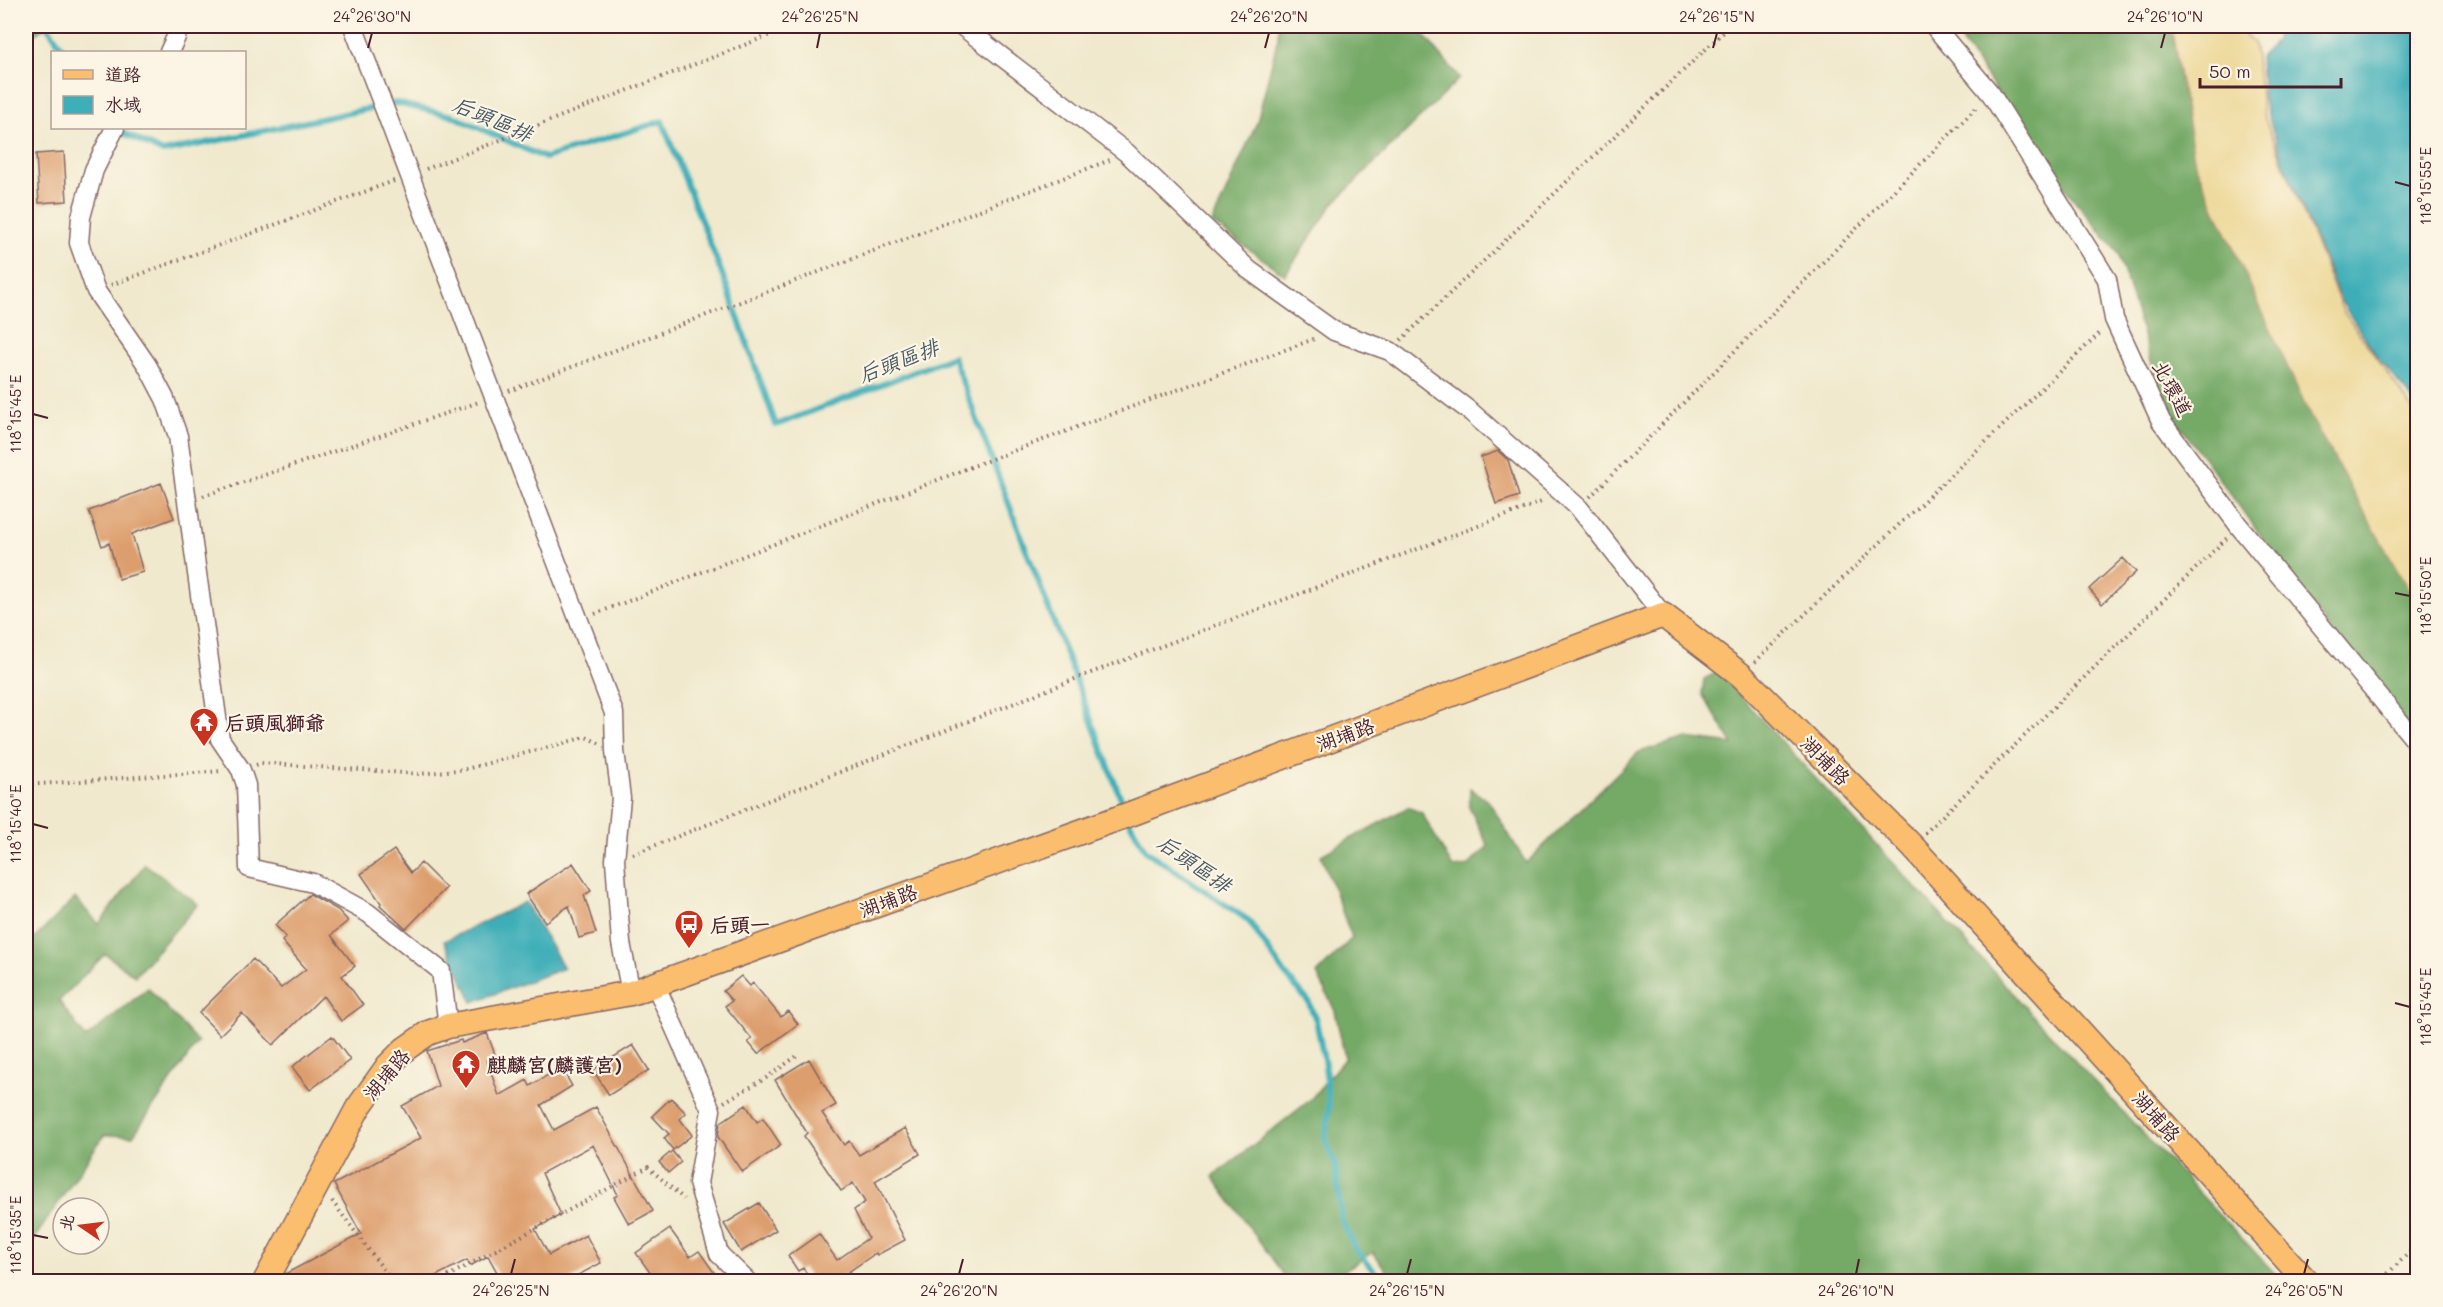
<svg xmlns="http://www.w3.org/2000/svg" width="2443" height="1307" viewBox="0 0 2443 1307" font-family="Mali,'LXGW WenKai TC',sans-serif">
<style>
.forest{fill:#74a966;stroke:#5f6448;stroke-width:1.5}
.sand{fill:#eeda9e;stroke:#9c7c64;stroke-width:1.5}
.water{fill:#3eaeb8;stroke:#446672;stroke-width:1.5}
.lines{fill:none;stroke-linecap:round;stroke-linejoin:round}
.stream{stroke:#3eaeb8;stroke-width:6}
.building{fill:#dd9e6d}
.minor-casing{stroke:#846664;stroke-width:21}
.major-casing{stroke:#846664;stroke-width:27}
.path{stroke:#846664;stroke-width:4;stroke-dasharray:1.5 4.5;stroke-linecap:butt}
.minor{stroke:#fff;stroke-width:18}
.major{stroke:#fbbd6e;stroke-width:24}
.ticks{fill:none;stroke:#4a1f2b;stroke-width:2}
.labels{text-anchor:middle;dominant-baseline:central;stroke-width:4.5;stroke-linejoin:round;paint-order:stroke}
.street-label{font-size:20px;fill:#4a1f2b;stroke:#fcf5e5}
.poi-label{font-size:20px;font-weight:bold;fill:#4a1f2b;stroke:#fcf5e5;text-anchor:start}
.water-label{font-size:21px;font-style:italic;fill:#455863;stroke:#fcf5e5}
.neatline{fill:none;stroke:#4a1f2b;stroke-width:2}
.ticks-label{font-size:15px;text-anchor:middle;fill:#4a1f2b}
</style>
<rect width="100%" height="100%" fill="#fcf5e5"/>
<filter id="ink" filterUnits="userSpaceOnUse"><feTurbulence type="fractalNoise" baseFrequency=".0167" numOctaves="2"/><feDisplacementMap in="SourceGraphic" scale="12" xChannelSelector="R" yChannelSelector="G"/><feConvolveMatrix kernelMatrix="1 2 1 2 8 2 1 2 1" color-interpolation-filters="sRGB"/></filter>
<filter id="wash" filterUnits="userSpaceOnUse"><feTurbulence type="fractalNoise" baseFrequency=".008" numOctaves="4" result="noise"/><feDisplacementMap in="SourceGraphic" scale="24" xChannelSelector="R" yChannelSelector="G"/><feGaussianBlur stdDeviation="1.35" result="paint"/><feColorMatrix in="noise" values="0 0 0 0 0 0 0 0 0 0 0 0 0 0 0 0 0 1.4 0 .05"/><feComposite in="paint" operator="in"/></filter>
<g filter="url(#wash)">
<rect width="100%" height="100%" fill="#f0e9cd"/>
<!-- forest -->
<path class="forest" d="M26 26H47L26 41Z
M1278 26H1416L1460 78 1333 204 1285 275 1212 223 1257 122 1278 38Z
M1951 26H2171L2195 164 2309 414 2417 605V748L2164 404 2118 253 2063 186Z
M1718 672 2075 1061 2282 1281 1394 1282 1373 1252 1328 1281H1288L1213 1177 1310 1100 1345 1058 1335 1011 1317 974 1352 938 1321 855 1408 807 1422 813 1453 868 1468 866 1488 846 1469 807 1470 788 1490 803 1526 863 1639 752 1687 738 1733 744 1702 694 1704 679Z
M145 864 198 904 135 976 105 954 59 1001 86 1038 148 988 198 1042 133 1136 104 1135 26 1251V947L75 898 99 924Z"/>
<!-- sand -->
<path class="sand" d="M2171 26H2236L2254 43 2263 114 2343 311 2417 415V605L2309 414 2195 164Z"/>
<!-- water -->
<path class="water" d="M2277 26H2417V405L2376 355 2341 301 2281 156 2263 99 2260 57 2276 41Z
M525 902 564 968 473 1002 444 941Z"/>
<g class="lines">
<!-- stream -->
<path class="stream" d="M47 26 65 52
M118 128 123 133 163 152 396 103 453 116 545 158 662 121 726 284 776 425 953 357 1126 812
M1129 821 1146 851 1248 920 1285 974 1308 1001 1316 1020 1325 1065 1329 1108 1325 1138 1335 1164 1342 1221 1355 1248 1383 1282"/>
</g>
<g id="blocks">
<!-- building -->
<path class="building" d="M64 152 67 201 39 203 36 154Z
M1498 451 1508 460 1519 496 1496 504 1481 457Z
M161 483 174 518 132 534 143 572 119 579 109 543 102 546 89 511Z
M2123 558 2136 572 2102 604 2089 589Z
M394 850 411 873 421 863 446 888 406 929 380 905 381 903 361 874Z
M573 863 591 891 584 895 596 933 579 938 569 906 545 922 526 894Z
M310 894 338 910 348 921 331 935 355 966 342 976 363 1005 341 1021 323 996 273 1045 242 1013 220 1035 199 1013 253 959 281 988 306 969 282 941 286 937 275 925Z
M741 976 750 986 753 983 781 1017 788 1011 798 1024 758 1054 748 1042 752 1039 725 1006 732 1001 723 991Z
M487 1033 496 1057 487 1061 499 1096 527 1080 530 1086 561 1067 572 1086 541 1105 554 1130 596 1107 653 1211 629 1224 614 1197 618 1195 593 1145 542 1173 561 1215 535 1229 549 1255 586 1235 601 1263 567 1281H502L488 1256 470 1266 467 1260 426 1281H281L285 1274 361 1234 334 1184 421 1138 402 1106 438 1086 427 1051 461 1040 462 1043Z
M332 1036 350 1060 310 1090 292 1067Z
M633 1045 649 1070 609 1095 593 1070Z
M809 1059 836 1105 822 1113 844 1145 849 1141 859 1155 905 1128 920 1154 875 1181 905 1240 877 1255 876 1253 835 1281H812L803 1268 798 1271 788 1256 819 1234 837 1260 868 1238 854 1210 865 1202 853 1183 841 1191 804 1136 807 1133 775 1080Z
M671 1098 686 1113 680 1119 692 1135 673 1150 664 1138 669 1134 652 1116Z
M746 1105 757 1122 763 1118 781 1145 742 1172 718 1137 720 1123Z
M672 1151 681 1162 668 1173 659 1162Z
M759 1203 776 1230 741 1252 724 1224Z
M670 1229 690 1257 699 1251 720 1281H656L636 1253Z"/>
</g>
</g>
<g filter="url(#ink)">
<use href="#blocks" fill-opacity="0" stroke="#846664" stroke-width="1.5"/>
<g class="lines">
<!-- minor casing -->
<g class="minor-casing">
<path id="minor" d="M353 26 614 713 615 751 621 798 615 860 621 943 631 993
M962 26 1127 153 1249 270 1334 331 1390 351 1471 412 1579 508 1663 615
M1934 26 1991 94 2107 279 2114 319 2161 421 2239 526 2418 744
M169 52 176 37 179 26
M115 128 94 170 81 217 79 243 96 291 147 365 165 399 178 436 220 739 241 770 246 785 249 868 313 883 368 913 441 971 448 1026
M655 984 711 1110 698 1183 719 1254 748 1282"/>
</g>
<!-- major casing -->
<g class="major-casing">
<path id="major" d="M265 1282 358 1108 388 1066 405 1049 428 1033 448 1026 631 993 1133 813 1663 615 1741 675 1912 846 2307 1282"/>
</g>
<!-- path -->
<path class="path" d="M426 169 793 26
M111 285 394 181
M1401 340 1730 26
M509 391 1110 160
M203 496 479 402
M1590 497 1978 106
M595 614 981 463 1314 339
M1755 662 2101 332
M256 765 261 763 419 774 466 769 586 737 599 743
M26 785 222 771
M1925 833 2227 538
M633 854 1080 677 1544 501
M724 1102 766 1078 797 1056
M332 1201 393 1282
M437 1282 648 1167 684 1199
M2379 1282 2418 1244"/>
<!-- minor -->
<use href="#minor" class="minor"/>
<!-- major -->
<use href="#major" class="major"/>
</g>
</g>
<!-- ticks -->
<path class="ticks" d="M368 48 372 33M817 48 820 33M1265 48 1269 33M1713 48 1717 33M2161 48 2165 33M2395 182 2410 186M33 414 48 418M2395 593 2410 596M33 824 48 828M2395 1003 2410 1007M33 1235 48 1238M511 1274 515 1259M959 1274 963 1259M1407 1274 1411 1259M1856 1274 1859 1259M2304 1274 2308 1259"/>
<!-- icons -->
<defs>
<g id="temple-pin" transform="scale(1.5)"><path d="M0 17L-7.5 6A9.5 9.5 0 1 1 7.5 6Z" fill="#c8321e" stroke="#fcf5e5"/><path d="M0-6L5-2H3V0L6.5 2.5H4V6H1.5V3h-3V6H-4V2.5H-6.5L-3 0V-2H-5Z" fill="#fff"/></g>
<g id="bus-pin" transform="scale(1.5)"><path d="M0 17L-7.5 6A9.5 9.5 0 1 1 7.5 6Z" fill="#c8321e" stroke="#fcf5e5"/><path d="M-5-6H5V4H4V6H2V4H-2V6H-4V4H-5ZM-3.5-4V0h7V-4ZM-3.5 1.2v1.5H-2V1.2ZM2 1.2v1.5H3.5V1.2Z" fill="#fff"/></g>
</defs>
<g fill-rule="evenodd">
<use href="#temple-pin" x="204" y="722"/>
<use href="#bus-pin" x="689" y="924"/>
<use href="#temple-pin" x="466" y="1064"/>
</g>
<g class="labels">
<!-- street labels -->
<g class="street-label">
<text transform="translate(2173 388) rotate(62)">北環道</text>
<text transform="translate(1345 734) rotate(-20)">湖埔路</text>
<text transform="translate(1826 760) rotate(45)">湖埔路</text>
<text transform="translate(888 900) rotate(-20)">湖埔路</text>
<text transform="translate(386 1074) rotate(-50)">湖埔路</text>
<text transform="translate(2157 1116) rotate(48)">湖埔路</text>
</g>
<!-- poi labels -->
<g class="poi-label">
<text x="225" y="722">后頭風獅爺</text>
<text x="710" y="924">后頭一</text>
<text x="487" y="1064">麒麟宮(麟護宮)</text>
</g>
<!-- water labels -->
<g class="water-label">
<text transform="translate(493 118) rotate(23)">后頭區排</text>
<text transform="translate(898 360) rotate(-21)">后頭區排</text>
<text transform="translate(1195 863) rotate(35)">后頭區排</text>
</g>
</g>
<!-- margin -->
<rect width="2443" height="1307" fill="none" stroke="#fcf5e5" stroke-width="66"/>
<!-- legend -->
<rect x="51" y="51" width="195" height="78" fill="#fcf5e5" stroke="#b59f9b" stroke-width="1.5"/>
<rect x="63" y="70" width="30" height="9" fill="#fbbd6e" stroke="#b59f9b" stroke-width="1.5"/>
<text x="105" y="81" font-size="18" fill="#4a1f2b">道路</text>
<rect x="63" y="96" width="30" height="18" fill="#3eaeb8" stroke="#b59f9b" stroke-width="1.5"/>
<text x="105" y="111" font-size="18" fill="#4a1f2b">水域</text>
<!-- north arrow -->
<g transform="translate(81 1226) rotate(284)"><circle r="28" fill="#fcf5e5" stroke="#b59f9b" stroke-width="1.5"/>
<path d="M0-4.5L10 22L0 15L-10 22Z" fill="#c8321e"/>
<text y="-9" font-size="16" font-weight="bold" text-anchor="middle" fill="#4a1f2b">北</text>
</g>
<!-- scale -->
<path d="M2200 78v9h141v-9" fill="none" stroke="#4a1f2b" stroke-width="3"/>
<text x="2209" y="78" font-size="18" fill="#4a1f2b" stroke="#fcf5e5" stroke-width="4.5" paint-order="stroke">50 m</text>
<rect x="33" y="33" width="2377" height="1241" class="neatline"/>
<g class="ticks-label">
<text x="372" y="22">24°26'30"N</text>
<text x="820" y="22">24°26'25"N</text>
<text x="1269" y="22">24°26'20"N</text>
<text x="1717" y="22">24°26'15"N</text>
<text x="2165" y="22">24°26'10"N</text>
<text transform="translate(2426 186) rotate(-90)" y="5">118°15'55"E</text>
<text transform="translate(16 414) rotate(-90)" y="5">118°15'45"E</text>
<text transform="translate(2426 596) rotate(-90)" y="5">118°15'50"E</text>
<text transform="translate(16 824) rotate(-90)" y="5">118°15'40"E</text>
<text transform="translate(2426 1007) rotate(-90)" y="5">118°15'45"E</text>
<text transform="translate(16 1235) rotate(-90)" y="5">118°15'35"E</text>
<text x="511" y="1296">24°26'25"N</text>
<text x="959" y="1296">24°26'20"N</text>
<text x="1407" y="1296">24°26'15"N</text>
<text x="1856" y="1296">24°26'10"N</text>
<text x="2304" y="1296">24°26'05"N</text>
</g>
</svg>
